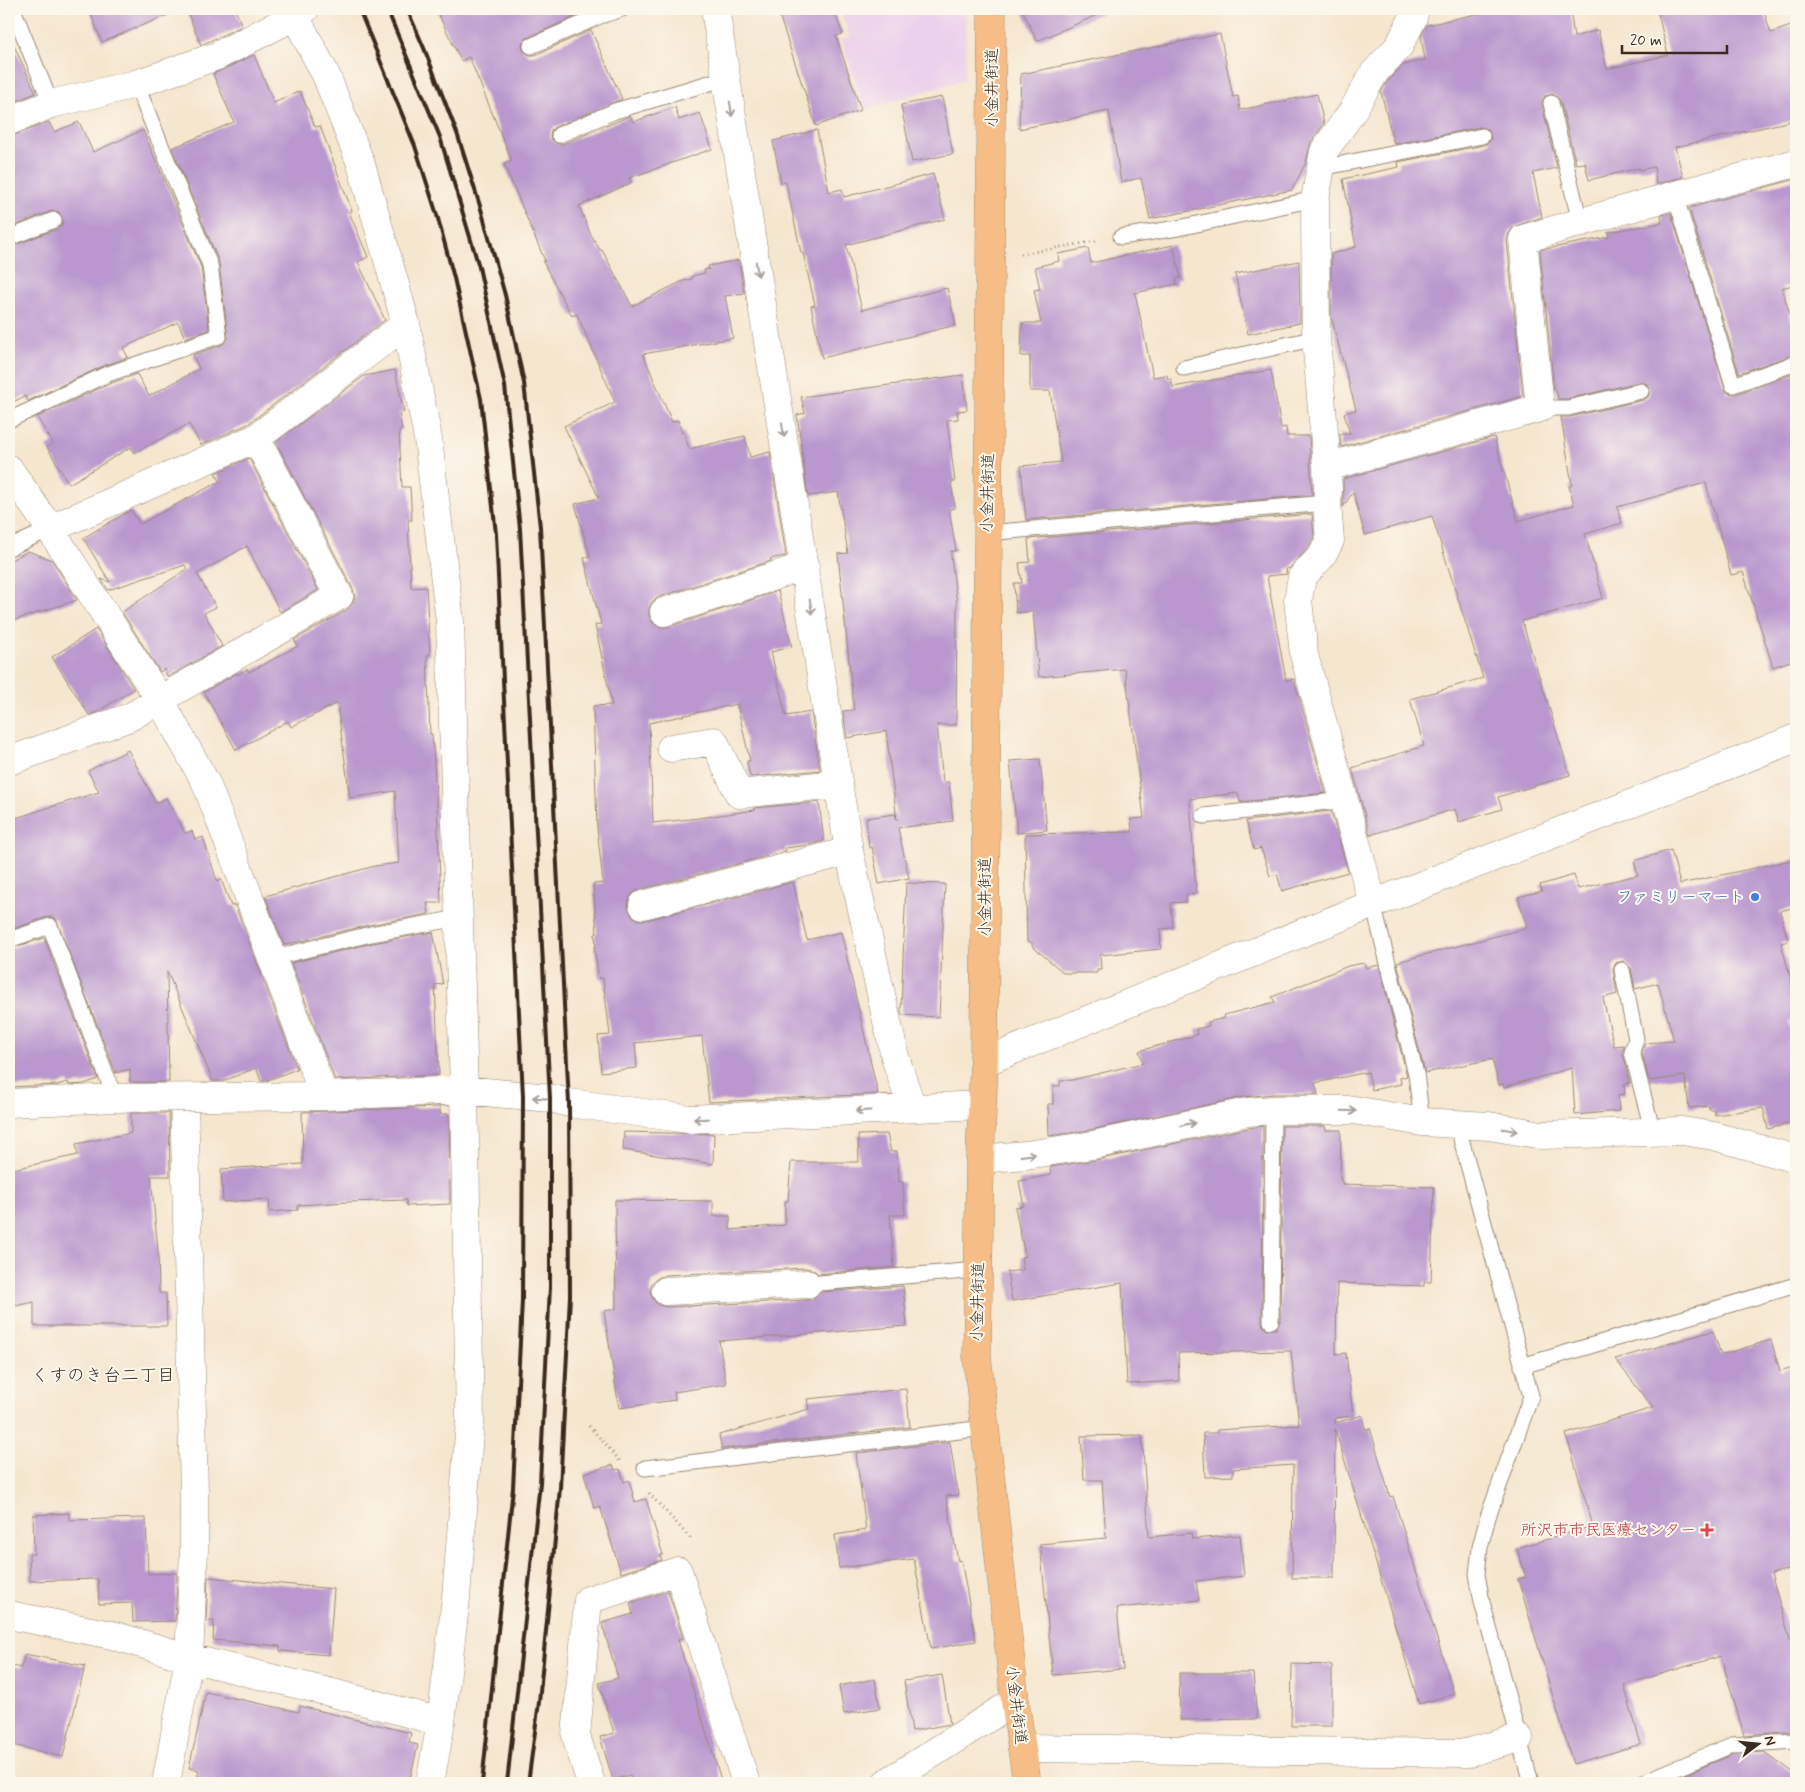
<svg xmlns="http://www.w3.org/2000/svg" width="1805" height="1792" viewBox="0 0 1805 1792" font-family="Mynerve,'Klee One',sans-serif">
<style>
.built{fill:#ebd1eb}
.building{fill:#ba97ce}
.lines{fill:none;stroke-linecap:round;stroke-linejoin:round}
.service-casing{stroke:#988876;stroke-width:17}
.minor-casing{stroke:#988876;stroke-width:29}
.tertiary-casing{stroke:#988876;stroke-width:29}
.primary-casing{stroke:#988876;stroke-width:29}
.path{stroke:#988876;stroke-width:3;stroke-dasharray:1 4;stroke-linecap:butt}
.service{stroke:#fff;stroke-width:15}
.minor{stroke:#fff;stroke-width:28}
.tertiary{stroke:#fff;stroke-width:28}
.primary{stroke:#f6be86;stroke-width:28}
.rail{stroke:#3b2a1e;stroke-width:4}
.oneway{stroke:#a79f9a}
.shop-dot{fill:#3f7fe0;stroke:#fbf7ec;stroke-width:2}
.health-dot{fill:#e0444e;stroke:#fbf7ec;stroke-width:2}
.labels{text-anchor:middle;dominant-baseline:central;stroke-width:4;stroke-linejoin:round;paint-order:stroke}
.street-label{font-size:16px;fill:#3b2a1e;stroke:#fbf7ec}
.shop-label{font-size:16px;fill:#366cbe;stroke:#fbf7ec;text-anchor:end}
.health-label{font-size:16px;fill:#be3a42;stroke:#fbf7ec;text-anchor:end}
.neighbourhood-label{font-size:18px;fill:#3b2a1e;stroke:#fbf7ec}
</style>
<rect width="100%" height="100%" fill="#fbf7ec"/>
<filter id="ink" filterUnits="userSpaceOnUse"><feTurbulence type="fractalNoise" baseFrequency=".02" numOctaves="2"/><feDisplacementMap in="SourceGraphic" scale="10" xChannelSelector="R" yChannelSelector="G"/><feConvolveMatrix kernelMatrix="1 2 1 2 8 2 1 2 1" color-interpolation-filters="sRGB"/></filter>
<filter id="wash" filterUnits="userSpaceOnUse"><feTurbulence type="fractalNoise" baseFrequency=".0096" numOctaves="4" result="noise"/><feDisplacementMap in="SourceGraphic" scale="20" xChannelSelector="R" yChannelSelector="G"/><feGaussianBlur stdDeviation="1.12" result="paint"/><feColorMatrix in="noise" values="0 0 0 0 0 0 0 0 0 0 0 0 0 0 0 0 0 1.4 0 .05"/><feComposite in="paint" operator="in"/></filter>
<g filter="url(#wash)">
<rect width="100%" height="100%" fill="#f5e6ce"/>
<!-- built -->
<path class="built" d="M840 9H966L965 79 865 110 842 40 850 37Z"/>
<g id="blocks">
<!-- building -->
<path class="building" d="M89 9H180V10L102 42Z
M186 9H235L242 26 201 45Z
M436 9H581L583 13 527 38 522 44 523 50 529 55H535L591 30 622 99 555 127 551 130 550 138 557 144H563L630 116 633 122 675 107 679 120 700 113 712 149 629 178 631 183 579 206 590 233 600 250H602L632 306 683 281 692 279V276L705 273 704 270 709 269 708 266 739 260 744 293 725 296 733 338 643 354 672 422 678 420 682 433 684 432 689 449 745 436 750 457 770 452 786 556 770 559 771 561 659 597 652 602 649 608V616L654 624 660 627H668L778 591 792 647 771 652 786 716 811 712 820 770 750 777 747 761H750L737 704 649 723 653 823 699 818 755 810V808L819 802 824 841 809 845 785 848 786 851 639 890 632 894 628 901V908L632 916 639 920H647L793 882 807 940 841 932 878 1094 709 1102 702 1036 635 1043 637 1068 601 1072 598 1036 610 1035 603 978 599 979 594 947H596L595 934 597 933 593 884 603 883 597 827 593 706 612 705 595 625 601 624 584 558 590 557 575 504 599 498 564 426 615 402 577 314 572 316 543 262 545 261 504 164 512 161 469 57 461 61Z
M777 9H833L843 34 836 36 861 110 816 126Z
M1022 9H1111L1037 41Z
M1499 9H1570L1574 37 1598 30 1607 69 1668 55 1657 9H1763L1771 33 1796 24V120L1675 147 1683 177 1656 184 1654 167 1639 170V168L1589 180 1585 163 1576 164 1560 100 1553 94 1545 96 1542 100V105L1557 168 1533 173 1542 217 1513 227 1509 233 1507 240 1523 396 1341 447 1340 434H1350L1344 413 1356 410 1331 317V254L1356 247 1343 179 1399 167 1398 162 1484 145 1488 143 1491 139 1489 130 1481 127 1394 144 1381 92 1387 82 1403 65 1425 60 1421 36 1427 25Z
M1220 34 1233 97 1238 96 1240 110 1317 94 1324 124 1311 142 1306 162 1292 190 1150 219 1141 178 1121 182 1109 111 1019 129 1021 74Z
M9 35 36 93 9 104Z
M254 55 274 103 300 91 315 127 320 126 352 211 349 212 368 257 358 262 385 320 248 424 201 445 189 424 134 453 131 447 69 484 47 447 53 443 37 417 109 384 137 374 149 396 199 369 193 355 222 345 228 339 219 262 172 148 234 122 213 74Z
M942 97 953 154 912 162 901 105Z
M49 122 54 132 79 122 93 152 143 130 201 267 209 330 185 338 178 322 123 348 128 357 101 367 28 401 25 396 9 404V247L57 229 62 225 63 221 59 212 51 211 9 228V136L15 135Z
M817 130 829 192 842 189 844 197 933 174 945 219 846 245 862 310 947 288 956 325 822 358 811 306 815 305 803 253H801L786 182 781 183 773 141Z
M1796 179V284L1782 288 1796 336V354L1739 373 1689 208Z
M1671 213 1726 392 1731 394H1736L1796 373V428L1789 431 1796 460V659L1773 667 1743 572 1731 575 1706 483 1617 507 1622 523 1585 534 1603 598 1522 621 1570 775 1498 797 1502 809 1459 822 1455 809 1370 835 1352 768 1424 746 1410 699 1483 678 1432 516 1365 535 1353 492 1343 507V479L1494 437 1518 521 1574 505 1569 486 1572 485 1561 417H1570L1643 400 1648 397 1650 389 1647 384 1639 382 1567 399H1558L1556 389 1554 390 1540 250 1609 237 1608 232 1662 223 1661 215Z
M1173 245 1181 278 1176 279 1177 284 1135 293 1153 377 1167 375 1168 379H1171L1173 387 1271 370 1281 428 1286 427 1287 436H1309L1312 495 1026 520 1021 466 1061 462 1050 391H1030V356H1021L1022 323H1041L1034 290 1040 289 1035 267 1059 261 1058 254 1088 248 1091 263Z
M1299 261 1300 323 1248 334 1235 274Z
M395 370 404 412 399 413 402 430 399 431 402 487H410L412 520H408L411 588 426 587 430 655H427L430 734H432L437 808 441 903H427L429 914 369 925 284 945 265 896 375 866 399 863 395 791 350 798 337 703 291 727 288 721 236 750 204 692 237 673V675L247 669 249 672 298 646 294 640 347 610 352 604 355 597 353 589 276 442 364 376Z
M963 375 967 410 957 411 958 419 947 420 955 482H951L955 508 949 509 956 551H951V556L957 604 956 725H937L943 782H949L953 821 898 828 909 878 879 884 872 847 869 848 866 818 895 814 897 820 886 731 847 738 843 711 854 710 838 554 848 553 838 492 808 496 797 415 805 413 801 397Z
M249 458 318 590 280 612 247 546 197 574 216 607 204 613 222 646 168 677 164 669 160 672 122 612 187 569 185 565 108 590 101 579 110 582 83 538 131 510 140 524 220 481 215 473Z
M1312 514 1314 537 1308 548 1290 568 1286 569 1287 574 1267 576 1286 680 1294 679 1326 793 1240 802 1238 793 1190 799 1196 894 1186 895V902L1171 903 1173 928 1160 929 1161 949 1100 955 1101 969H1097V973H1064L1032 946V942H1027L1025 834 1132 832 1131 819 1144 818 1125 669 1039 677 1033 611 1016 613 1014 583H1022L1019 563 1030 562 1028 539Z
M28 551 52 560 77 600 9 622V561Z
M96 629 134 689 97 712 89 715 52 657Z
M128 750 156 803 166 798 185 833 192 831 195 840 203 837 217 881 221 879 231 906 235 905 297 1069 265 1081H261L256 1068 223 1081H213L167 971 169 1082H130V1069L116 1073 56 919 52 917H47L9 930V820L99 792 88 771Z
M1040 759 1047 830 1017 833 1010 761Z
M1331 811 1348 872 1282 891 1277 874 1270 876 1261 848 1254 850 1246 821Z
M1671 850 1680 884 1796 859V907L1780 911 1788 941 1781 943 1796 999V1020L1789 1022 1796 1050V1122L1768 1129 1763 1108 1715 1115 1714 1110H1709V1106L1689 1108 1685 1076 1649 1081 1642 1052 1645 1043 1674 1041 1658 983 1635 989 1631 968 1624 961 1616 963 1613 968 1617 994 1603 998 1614 1046 1624 1045 1623 1054 1630 1083 1624 1084 1625 1094 1618 1095 1619 1111 1575 1115 1572 1068 1504 1087 1503 1084 1499 1085 1492 1059 1425 1073 1397 962 1527 928 1518 897 1542 891 1540 885 1574 875 1578 889 1638 875 1634 861Z
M906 883 945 884 939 1017 902 1015 901 1010Z
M433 932 443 984 435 985 439 1075 335 1080 291 963 373 943Z
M44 938 98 1079 84 1084 69 1085 68 1082 57 1085 9 1087V949Z
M1364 963 1366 968 1379 965 1407 1076 1400 1078 1401 1084 1372 1090 1368 1072 1315 1083 1318 1094H1273L1244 1097 1090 1130 1049 1136 1048 1104H1053V1086H1060V1081L1072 1080 1143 1063 1139 1051 1197 1035 1196 1029 1209 1026 1208 1022 1225 1018 1224 1015 1275 1002 1272 997 1348 966Z
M440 1107V1114H449L450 1204 407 1206 406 1200 348 1202 298 1205V1210L270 1212 269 1199 223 1202 221 1169 303 1164 302 1112Z
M131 1113H169L170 1176H151L158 1251 159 1293H166L167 1326H34V1302L9 1307V1170L78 1155 76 1144 131 1133Z
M1263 1126 1262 1321 1263 1326 1267 1329H1276L1280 1321 1282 1126H1325L1326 1130H1341L1340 1180H1342V1184L1434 1187 1431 1282H1424V1286L1337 1283 1336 1354 1346 1353 1353 1416 1335 1418V1423L1362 1415 1365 1429 1370 1428 1390 1497 1393 1496 1454 1694 1419 1704 1335 1429 1334 1578H1292L1293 1465 1233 1469V1476L1205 1477 1203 1433H1217V1430L1299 1425 1291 1351 1178 1353 1179 1381 1127 1384 1122 1283 1012 1301 1007 1272 1023 1270 1021 1257 1025 1256 1015 1207 1024 1206 1019 1181 1051 1175 1050 1167 1096 1160 1249 1128Z
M624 1132 714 1134 713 1164 623 1150Z
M887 1134 891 1152 897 1151 899 1182H903L905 1215H890L894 1267 818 1274 814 1270 806 1268 665 1275 658 1278 652 1283 650 1292 653 1299 658 1305 667 1307 808 1300 815 1297 820 1292 903 1286 907 1326 719 1341 726 1384 674 1392 675 1400 619 1408 604 1311 616 1309 615 1200 713 1201V1216H730V1230L785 1225V1201H788L791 1162H859L858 1135Z
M1713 1331 1721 1355 1771 1340 1780 1371 1796 1366V1567L1771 1574 1796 1659V1731L1744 1735 1721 1656 1624 1685 1641 1744 1573 1764 1518 1579 1526 1577 1517 1548 1593 1526 1566 1434 1653 1408 1615 1359Z
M906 1389 910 1427 722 1449 719 1435 809 1409 807 1399Z
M1142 1435 1149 1537 1191 1533 1192 1539 1240 1535 1244 1576 1196 1581 1199 1600 1117 1608 1123 1669 1053 1675 1040 1544 1106 1538 1102 1480H1084L1081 1436Z
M950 1442 958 1495 946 1496 958 1561 961 1560 976 1641 931 1649 914 1559 839 1568 835 1535 866 1530 856 1453Z
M613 1465 615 1470 620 1469 624 1482 629 1480 635 1502 646 1499 663 1555H660L662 1560 621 1573 600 1506 594 1508 584 1473Z
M69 1513V1520L146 1518 148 1574 176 1573 177 1575 175 1621 133 1622 132 1603 99 1604 98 1579 30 1581 29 1554H34L33 1515Z
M208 1577 334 1589 329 1655 280 1651V1646L213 1640 214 1621H206Z
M668 1591 683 1638 678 1640 722 1783H632L630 1775 613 1780 600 1737 614 1733 599 1683 618 1678 602 1623 633 1614 630 1603Z
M25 1654 85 1666 63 1757 9 1744V1665L21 1668Z
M1292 1664 1332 1665V1726H1291Z
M1179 1673H1253L1257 1719 1180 1720Z
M942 1675 950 1724 912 1731 904 1681Z
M875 1679 880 1708 844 1714 839 1686Z
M206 1692 299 1712 300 1706 411 1733 409 1743 418 1745 409 1783H196L199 1770 189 1768Z
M1764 1752 1796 1775V1783H1665L1729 1756 1737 1754Z"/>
</g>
</g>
<g filter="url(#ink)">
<use href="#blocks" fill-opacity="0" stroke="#988876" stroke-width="1"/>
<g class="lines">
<!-- service casing -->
<g class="service-casing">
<path id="service" d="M13 9 51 104
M531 46 600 16 622 9
M1551 103 1580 222
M559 135 615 111 726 78
M1321 168 1482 136
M1675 195 1733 385 1796 363
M1121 237 1178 228 1315 199
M9 238 54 220
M1184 368 1316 338
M1540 408H1568L1641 391
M9 420 105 375 219 336 210 265 136 84
M987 533 1327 503
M9 548 50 529
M1204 816 1344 800
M1373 904 1416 1074 1422 1122
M9 940 50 926 115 1098
M272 958 371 934 459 918
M1622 970 1636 1039 1632 1052 1653 1133
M1457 1124 1531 1396 1488 1517 1480 1547 1477 1574 1482 1602 1531 1783
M807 1284 978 1270
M1271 1321 1273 1110
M1522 1366 1796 1285
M645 1468 985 1428
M1641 1783 1732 1745 1796 1741"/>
</g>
<!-- minor casing -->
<g class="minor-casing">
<path id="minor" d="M715 9 849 851 895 1057 912 1108
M295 16 326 75 361 164 406 324 428 439 450 622 464 1090 470 1421 456 1598 441 1722 430 1783
M9 121 51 104 136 84 217 56 295 16 305 9
M1327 467 1540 408 1523 239 1675 195 1796 163
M9 469 50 529 160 700 206 783 324 1096
M50 529 256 438 406 324
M664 612 805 566
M671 748 714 741 739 794 838 784
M9 761 130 717 339 596 256 438
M1373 904 1304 655 1298 600 1302 577 1321 557 1330 541 1327 503 1328 490 1327 467 1316 338 1315 199 1324 151 1352 112 1374 73 1399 46 1413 18 1415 9
M643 905 849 851
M9 1103 115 1098 324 1096 464 1090 550 1098 569 1103 689 1119 981 1105
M980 1159 1026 1155 1093 1145 1247 1112 1273 1110H1354L1422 1122 1489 1126 1542 1135 1682 1131 1714 1136 1796 1159
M666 1291 807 1284
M9 1615 112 1635 189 1658 333 1693 441 1722
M1022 1748 1467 1753 1519 1738
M166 1783 189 1658 194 1550V1492L184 1098
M591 1783 576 1736 588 1600 678 1571 746 1783
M886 1783 1015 1701"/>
</g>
<!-- tertiary casing -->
<g class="tertiary-casing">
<path id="tertiary" d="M984 1062 1373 904 1674 787 1796 738"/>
</g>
<!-- primary casing -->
<g class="primary-casing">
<path id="primary" d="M992 9 984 1062 980 1159 977 1356 1015 1701 1027 1783"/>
</g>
<!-- path -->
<path class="path" d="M1021 254 1096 241
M589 1426 621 1462
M649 1493 690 1538V1541"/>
<!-- service -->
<use href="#service" class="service"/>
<!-- minor -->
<use href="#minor" class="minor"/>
<!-- tertiary -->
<use href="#tertiary" class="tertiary"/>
<!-- primary -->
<use href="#primary" class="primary"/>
<!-- rail -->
<path class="rail" d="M359 9 415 146 437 215 454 278 481 399 496 534 523 1096 522 1300 513 1488 482 1783
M387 9 440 137 479 267 505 386 520 529 550 1098V1287L540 1483 507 1783
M407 9 424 48 457 133 481 209 505 295 524 383 540 527 569 1103 570 1296 560 1488 539 1702 528 1783"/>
</g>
<!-- one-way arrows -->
<defs><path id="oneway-shaft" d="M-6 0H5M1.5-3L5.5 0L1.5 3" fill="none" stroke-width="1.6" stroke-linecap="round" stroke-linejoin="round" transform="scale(1.25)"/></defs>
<g class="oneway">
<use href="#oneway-shaft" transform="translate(731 109) rotate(81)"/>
<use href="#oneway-shaft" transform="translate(757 269) rotate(81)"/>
<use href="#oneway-shaft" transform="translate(783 430) rotate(81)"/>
<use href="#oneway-shaft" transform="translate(811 607) rotate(81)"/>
<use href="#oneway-shaft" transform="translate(540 1098) rotate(-175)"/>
<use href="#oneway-shaft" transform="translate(863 1111) rotate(177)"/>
<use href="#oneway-shaft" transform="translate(1349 1111) rotate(2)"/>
<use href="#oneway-shaft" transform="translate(701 1119) rotate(178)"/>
<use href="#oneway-shaft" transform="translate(1188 1124) rotate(-12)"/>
<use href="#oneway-shaft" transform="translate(1510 1130) rotate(9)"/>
<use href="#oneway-shaft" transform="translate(1028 1155) rotate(-7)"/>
</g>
</g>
<!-- markers -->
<circle class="shop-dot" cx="1755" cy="897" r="5"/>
<path class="health-dot" d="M1704.5 1522.5h5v5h5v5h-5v5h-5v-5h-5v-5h5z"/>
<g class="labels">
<!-- street labels -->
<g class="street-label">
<text transform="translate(992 88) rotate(-90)">小金井街道</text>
<text transform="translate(988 493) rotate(-89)">小金井街道</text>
<text transform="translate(985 897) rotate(-90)">小金井街道</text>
<text transform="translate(978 1302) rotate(-89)">小金井街道</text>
<text transform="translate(1016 1705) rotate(83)">小金井街道</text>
</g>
<!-- shop labels -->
<g class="shop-label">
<text x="1745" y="897">ファミリーマート</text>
</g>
<!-- health labels -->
<g class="health-label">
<text x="1696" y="1530">所沢市市民医療センター</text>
</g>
<!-- neighbourhood labels -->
<g class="neighbourhood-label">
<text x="103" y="1376">くすのき台二丁目</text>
</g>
</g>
<!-- margin -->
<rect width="1805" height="1792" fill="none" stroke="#fbf7ec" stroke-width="30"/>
<!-- north arrow -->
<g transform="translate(1758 1744) rotate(74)" stroke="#fbf7ec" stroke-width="4" paint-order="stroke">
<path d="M0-4L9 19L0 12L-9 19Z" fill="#3b2a1e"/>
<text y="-8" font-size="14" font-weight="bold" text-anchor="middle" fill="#3b2a1e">N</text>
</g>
<!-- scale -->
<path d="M1622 45v8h105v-8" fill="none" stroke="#3b2a1e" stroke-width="2.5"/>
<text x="1630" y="45" font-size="15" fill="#3b2a1e" stroke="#fbf7ec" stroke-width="4" paint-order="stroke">20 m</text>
</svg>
